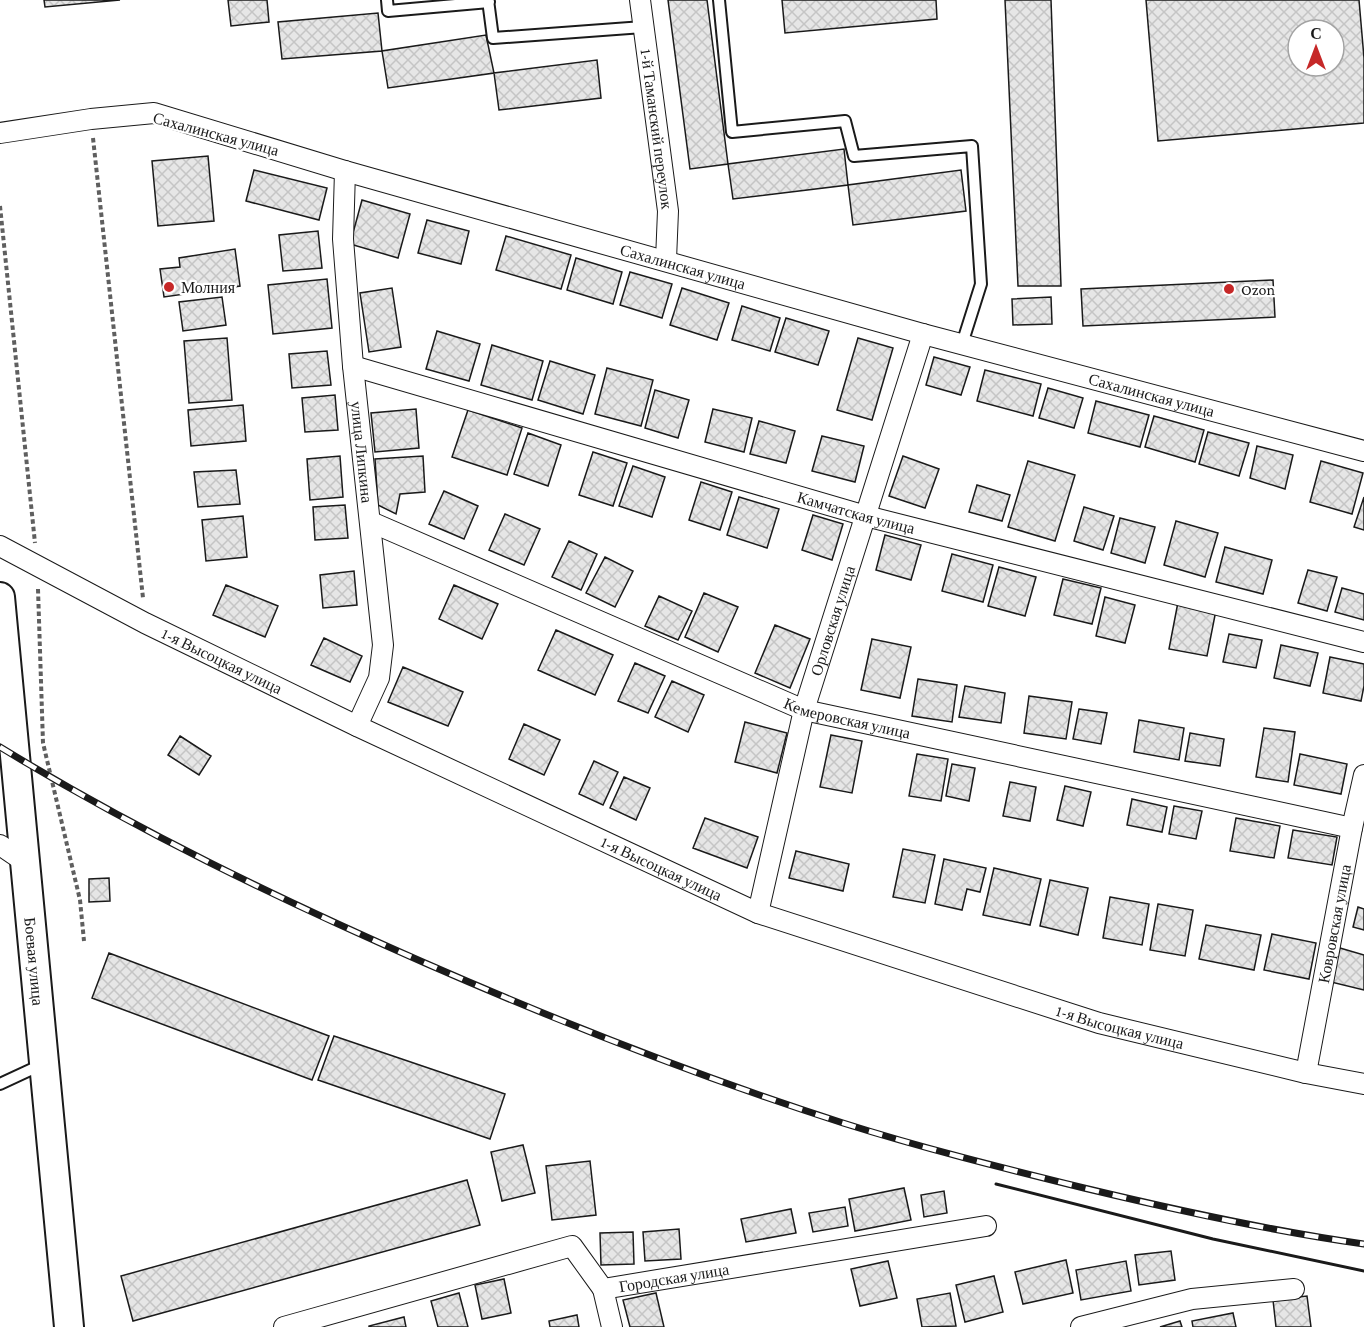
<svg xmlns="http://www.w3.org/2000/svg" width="1364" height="1327" viewBox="0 0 1364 1327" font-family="'Crimson Pro',serif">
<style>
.building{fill:url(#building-cross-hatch);stroke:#1a1a1a;stroke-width:1.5;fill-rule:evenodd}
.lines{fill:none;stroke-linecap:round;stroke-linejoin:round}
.lane-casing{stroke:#1a1a1a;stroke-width:14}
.street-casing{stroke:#1a1a1a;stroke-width:22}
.secondary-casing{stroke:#1a1a1a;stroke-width:32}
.path{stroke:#5f5f5f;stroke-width:4;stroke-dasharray:4.5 3;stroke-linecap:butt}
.lane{stroke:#fff;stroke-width:10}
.street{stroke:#fff;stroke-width:20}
.secondary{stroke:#fff;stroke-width:28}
.rail-casing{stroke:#1a1a1a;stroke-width:7}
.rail{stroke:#fff;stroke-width:4.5;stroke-dasharray:14;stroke-linecap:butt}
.wall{stroke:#1a1a1a;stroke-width:3}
.poi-dot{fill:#c62828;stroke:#fff;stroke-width:2}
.labels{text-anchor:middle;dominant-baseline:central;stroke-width:4.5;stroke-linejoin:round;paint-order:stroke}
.street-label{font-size:16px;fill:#1a1a1a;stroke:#fff}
.poi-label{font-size:16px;fill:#1a1a1a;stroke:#fff;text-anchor:start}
</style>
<defs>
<pattern id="building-cross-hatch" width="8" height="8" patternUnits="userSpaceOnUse" patternTransform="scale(1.5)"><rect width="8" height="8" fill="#e6e6e6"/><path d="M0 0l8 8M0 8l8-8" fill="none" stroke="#c5c5c5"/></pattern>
</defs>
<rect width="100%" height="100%" fill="#fff"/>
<!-- building -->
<path class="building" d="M44 0H120L45 7Z
M228 0H267L269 22 231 26Z
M668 0H707L728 164 690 169Z
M782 0H936L937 19 785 33Z
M1005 0H1051L1061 286H1018Z
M1146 0H1359L1364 58V123L1158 141ZM1298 30H1334V66H1298Z
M378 13 382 51 282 59 278 22Z
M486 35 494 73 388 88 382 51Z
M597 60 601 98 499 110 494 73Z
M844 149 848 185 733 199 728 164Z
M208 156 214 221 158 226 152 161Z
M254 170 327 188 319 220 246 201Z
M961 170 966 211 853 225 848 185Z
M362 200 410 214 398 258 350 244Z
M427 220 469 231 461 264 418 253Z
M318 231 322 268 283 271 279 235Z
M506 236 571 255 561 289 496 270Z
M235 249 240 286 164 297 160 269 180 267 179 258Z
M576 258 622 272 613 304 567 290Z
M630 272 672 284 662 318 620 305Z
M327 279 332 328 273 334 268 285Z
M1273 280 1275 317 1083 326 1081 289Z
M392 288 401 347 369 352 360 293Z
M682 288 729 303 717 340 670 325Z
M222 297 226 325 183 331 179 302Z
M1051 297 1052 324 1013 325 1012 299Z
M742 306 780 318 770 351 732 340Z
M786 318 829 331 818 365 775 352Z
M437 331 480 344 469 381 426 369Z
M227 338 232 400 189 403 184 341Z
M858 338 893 348 872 420 837 410Z
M492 345 543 361 532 400 481 385Z
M327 351 331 385 292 388 289 354Z
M934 357 970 367 961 395 926 385Z
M550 361 595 375 583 414 538 400Z
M607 368 653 380 641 426 595 414Z
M985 370 1041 384 1033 416 977 401Z
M1048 388 1083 398 1074 428 1039 418Z
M655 390 689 400 678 438 645 428Z
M335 395 338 430 305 432 302 398Z
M1096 401 1149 415 1140 447 1088 433Z
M243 405 246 441 191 446 188 410Z
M416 409 419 448 375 452 371 413Z
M713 409 752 418 744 452 705 442Z
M468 410 522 428 507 475 452 457Z
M1154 416 1204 430 1195 462 1145 447Z
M759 421 795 431 786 463 750 454Z
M1208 432 1249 443 1239 476 1199 464Z
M528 433 561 445 548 486 514 474Z
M822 436 864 446 855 482 812 471Z
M1257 446 1293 455 1285 489 1250 478Z
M593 452 627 463 613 506 579 495Z
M340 456 343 497 310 500 307 459Z
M423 456 425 492 400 494 396 514 378 505 375 459Z
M903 456 939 469 925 508 889 496Z
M1028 461 1075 475 1055 541 1008 527Z
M1321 461 1363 473 1352 514 1310 502Z
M633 466 665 477 652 517 619 506Z
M236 470 240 504 198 507 194 472Z
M701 482 732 492 720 530 689 520Z
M977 485 1010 495 1002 521 969 512Z
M444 491 478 506 464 539 429 524Z
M739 497 779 509 767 548 727 535Z
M1364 497V530L1354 527Z
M345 505 348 538 315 540 313 507Z
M1084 507 1114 516 1103 550 1074 541Z
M505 514 540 529 524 565 489 550Z
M813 515 843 524 832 560 802 550Z
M243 516 247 557 206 561 202 520Z
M1120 518 1155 527 1145 563 1111 553Z
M1176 521 1218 533 1205 577 1164 565Z
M885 535 921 545 911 580 876 570Z
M569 541 597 554 581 590 552 577Z
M1225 547 1272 560 1263 594 1216 582Z
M952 554 993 565 983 602 942 591Z
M605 557 633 571 615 607 586 593Z
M999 567 1036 577 1025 616 988 606Z
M1308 570 1337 577 1327 611 1298 603Z
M354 571 357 605 323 608 320 575Z
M1063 579 1101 588 1092 624 1054 615Z
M226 585 278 606 265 637 213 615Z
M454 585 498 604 482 639 439 619Z
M1342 588 1364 594V620L1335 612Z
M704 593 738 607 718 652 685 637Z
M659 596 692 611 678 640 645 626Z
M1105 597 1135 605 1125 643 1096 636Z
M1179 597 1217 605 1207 656 1169 649Z
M775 625 810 639 790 688 755 673Z
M556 630 613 655 595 695 538 670Z
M1229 634 1262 640 1256 668 1223 662Z
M324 638 362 656 350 682 311 665Z
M872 639 911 647 900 698 861 690Z
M1281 645 1318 653 1310 686 1274 678Z
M1330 657 1364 664V686L1361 701 1323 693Z
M635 663 665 676 648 713 618 701Z
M403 667 463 692 448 726 388 702Z
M918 679 957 685 952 722 912 716Z
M672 681 704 695 688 732 655 717Z
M965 686 1005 693 1001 723 959 717Z
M1029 696 1072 702 1066 739 1024 733Z
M1079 709 1107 713 1101 744 1073 739Z
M1139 720 1184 728 1179 760 1134 752Z
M745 722 787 733 777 773 735 762Z
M524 724 560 740 544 775 509 759Z
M1264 728 1295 732 1288 782 1256 777Z
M1190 733 1224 739 1220 766 1185 761Z
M831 735 862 741 852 793 820 787Z
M180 736 211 756 199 775 168 755Z
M917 754 948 759 941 801 909 796Z
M1300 754 1347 764 1341 794 1294 785Z
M594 761 618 772 603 805 579 794Z
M952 764 975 768 969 801 946 796Z
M624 777 650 788 636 820 610 808Z
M1010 782 1036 787 1030 821 1003 816Z
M1065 786 1091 792 1083 826 1057 820Z
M1132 799 1167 807 1162 832 1127 825Z
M1174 806 1202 811 1196 839 1169 834Z
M705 818 758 837 747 868 693 848Z
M1236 818 1280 826 1274 858 1230 851Z
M1293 830 1337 837 1332 865 1288 858Z
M903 849 935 855 925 903 893 897Z
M796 851 849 864 843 891 789 878Z
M944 859 986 868 980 892 967 889 962 910 935 904Z
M994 868 1041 879 1030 925 983 915Z
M109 878 110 901 89 902V879Z
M1050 880 1088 888 1078 935 1040 926Z
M1110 897 1149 904 1142 945 1103 938Z
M1158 904 1193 910 1185 956 1150 950Z
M1358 907 1364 909V930L1353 927Z
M1206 925 1261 935 1254 970 1199 959Z
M1272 934 1316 943 1309 979 1264 970Z
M1340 948 1364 955V990L1331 982Z
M109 953 329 1036 312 1080 92 998Z
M334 1036 505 1094 490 1139 318 1080Z
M523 1145 535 1193 502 1201 491 1152Z
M590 1161 596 1215 552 1220 546 1166Z
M467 1180 480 1225 133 1321 121 1276Z
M904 1188 911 1220 855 1231 849 1199Z
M944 1191 947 1213 924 1217 921 1195Z
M845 1207 848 1226 813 1232 809 1213Z
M791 1209 796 1233 746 1242 741 1219Z
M679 1229 681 1259 645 1261 643 1232Z
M633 1232 634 1264 601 1265 600 1233Z
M1171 1251 1175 1280 1139 1285 1135 1255Z
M1066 1260 1073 1293 1023 1304 1015 1272Z
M888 1261 897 1298 860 1306 851 1269Z
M1126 1261 1131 1291 1081 1300 1076 1270Z
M994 1276 1003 1312 965 1322 956 1285Z
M504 1279 511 1313 482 1319 475 1285Z
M459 1293 468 1327H438L431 1301Z
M656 1293 664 1327H630L623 1300Z
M950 1293 956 1326 922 1327 917 1299Z
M1307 1296 1311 1327H1276L1273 1300Z
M1233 1313 1236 1327H1193L1192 1321Z
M577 1315 579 1327H550L549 1321Z
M404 1317 406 1327H369V1326Z
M1180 1321 1182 1327H1160Z"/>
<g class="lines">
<!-- lane casing -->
<g class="lane-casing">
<path id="lane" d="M387 0 388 11 489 2
M488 0 493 38 643 27
M719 0 732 132 845 121 854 156 972 146 981 284 962 344
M0 1084 43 1064"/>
</g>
<!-- street casing -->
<g class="street-casing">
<g id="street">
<path id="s1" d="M640 0 668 211 666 260"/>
<path id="s2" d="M0 133 91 119 154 113 345 171 923 334 1364 451"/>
<path id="s3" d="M345 171 343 239 353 366 383 645 379 678 357 726"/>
<path id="s4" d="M353 366 866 516 1364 642"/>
<path id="s5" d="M371 522 804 710 1352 828"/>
<path id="s6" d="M0 546 145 623 357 726 758 913 1099 1023 1306 1073 1364 1084"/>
<path d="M0 845 25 862"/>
<path id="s7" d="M758 913 804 710 923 334"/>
<path id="s8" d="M1306 1073 1352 828 1364 775"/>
<path d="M603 1289 612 1327"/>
<path id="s9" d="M284 1327 572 1246 603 1289 986 1226"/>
<path d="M1081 1327 1192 1299 1294 1289"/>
</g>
</g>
<!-- secondary casing -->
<g class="secondary-casing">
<g id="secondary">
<path id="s10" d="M0 597 69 1327"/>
</g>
</g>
<!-- path -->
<path class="path" d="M93 138 143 598
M0 206 35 543
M38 589 43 743 80 900 84 941"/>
<!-- lane -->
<use href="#lane" class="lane"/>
<!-- street -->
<use href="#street" class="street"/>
<!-- secondary -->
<use href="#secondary" class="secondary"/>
<!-- rail casing -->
<g class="rail-casing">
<path id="rail" d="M0 747C136 830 279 899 425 963 562 1023 700 1077 843 1123 922 1148 1003 1168 1084 1188 1176 1210 1270 1231 1364 1244"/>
</g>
<!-- rail -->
<use href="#rail" class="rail"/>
<!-- wall -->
<path class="wall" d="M996 1184 1213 1239 1364 1271"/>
</g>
<!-- markers -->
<g class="poi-dot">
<circle cx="169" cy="287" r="6"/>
<circle cx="1229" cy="289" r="6"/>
</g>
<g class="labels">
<!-- street labels -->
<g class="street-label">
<text stroke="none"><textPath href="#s1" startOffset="130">1-й Таманский переулок</textPath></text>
<text transform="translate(216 134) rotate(15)">Сахалинская улица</text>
<text stroke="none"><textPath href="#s2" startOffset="706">Сахалинская улица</textPath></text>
<text stroke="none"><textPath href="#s2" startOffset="1192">Сахалинская улица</textPath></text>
<text stroke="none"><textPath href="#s3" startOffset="282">улица Липкина</textPath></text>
<text stroke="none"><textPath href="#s4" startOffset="524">Камчатская улица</textPath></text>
<text stroke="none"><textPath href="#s7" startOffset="302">Орловская улица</textPath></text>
<text stroke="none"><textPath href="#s6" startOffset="250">1-я Высоцкая улица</textPath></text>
<text stroke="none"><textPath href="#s5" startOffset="516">Кемеровская улица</textPath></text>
<text stroke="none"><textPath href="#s6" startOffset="736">1-я Высоцкая улица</textPath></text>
<text stroke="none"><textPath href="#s8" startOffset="152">Ковровская улица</textPath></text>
<text stroke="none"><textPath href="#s10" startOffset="366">Боевая улица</textPath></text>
<text stroke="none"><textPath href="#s6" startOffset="1222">1-я Высоцкая улица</textPath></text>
<text stroke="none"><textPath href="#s9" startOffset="424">Городская улица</textPath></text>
</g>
<!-- poi labels -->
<g class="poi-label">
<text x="181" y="287">Молния</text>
<text x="1241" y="289">Ozon</text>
</g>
</g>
<!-- north arrow -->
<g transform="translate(1316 48)"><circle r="28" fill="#ffffff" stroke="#a3a3a3" stroke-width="1.5"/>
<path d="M0-4.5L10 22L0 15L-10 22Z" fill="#c62828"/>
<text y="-9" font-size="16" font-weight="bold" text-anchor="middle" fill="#1a1a1a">С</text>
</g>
</svg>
